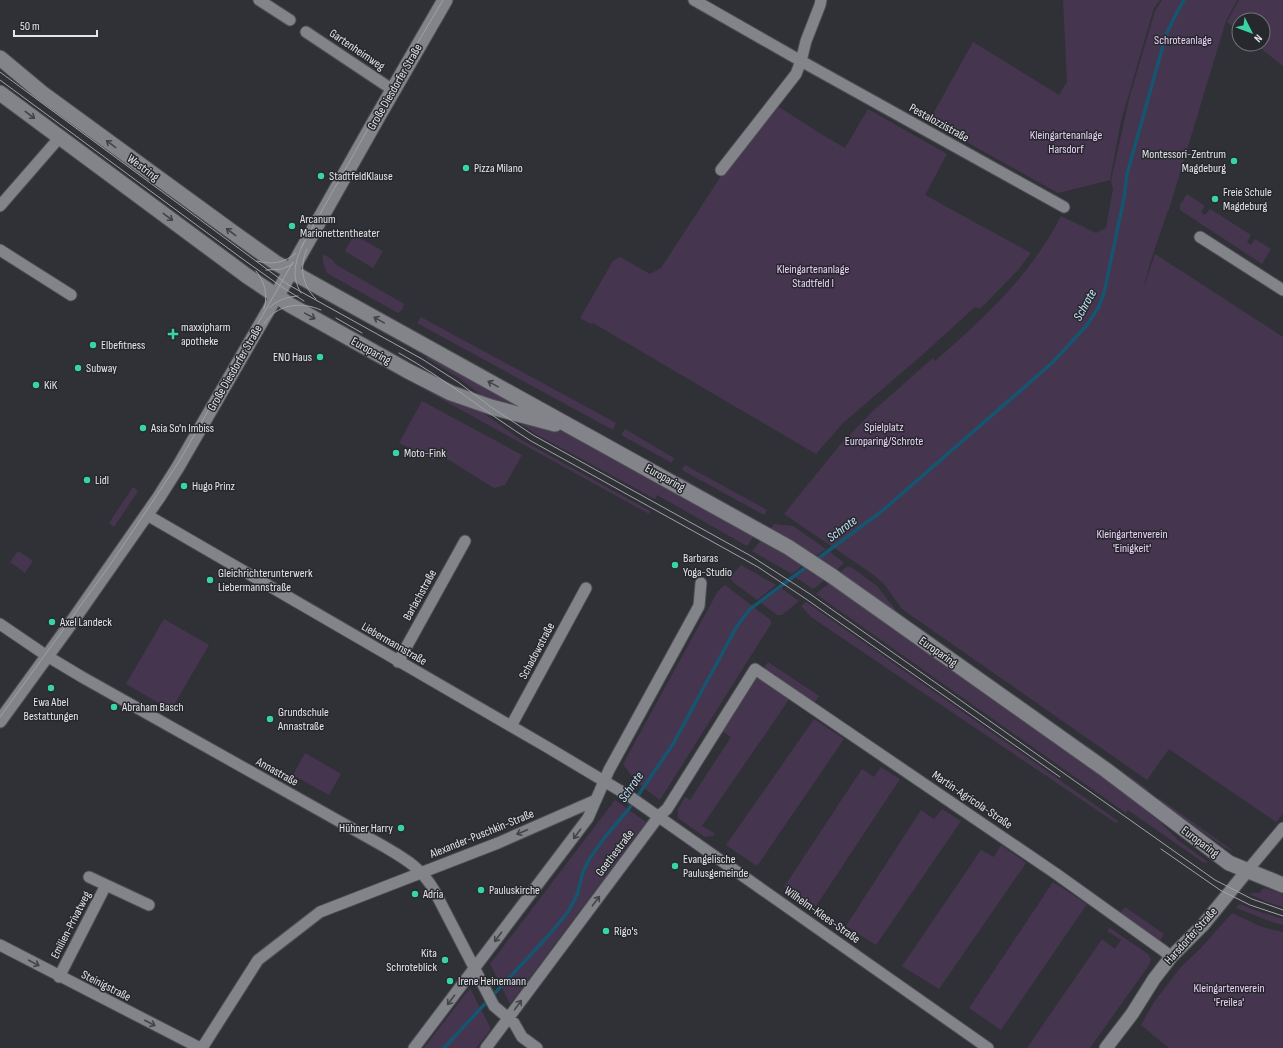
<svg xmlns="http://www.w3.org/2000/svg" width="1283" height="1048" viewBox="0 0 1283 1048" font-family="'Sofia Sans Condensed',sans-serif">
<style>
.green{fill:#46354e}
.lines{fill:none;stroke-linecap:round;stroke-linejoin:round}
.stream{stroke:#16556f;stroke-width:3.5}
.minor-casing{stroke:#4d4e53;stroke-width:13}
.tertiary-casing{stroke:#4d4e53;stroke-width:15}
.secondary-casing{stroke:#4d4e53;stroke-width:17}
.minor{stroke:#82848a;stroke-width:11}
.tertiary{stroke:#82848a;stroke-width:13}
.secondary{stroke:#82848a;stroke-width:15}
.tram{stroke:#a0a1a5;stroke-width:1}
.oneway{stroke:#424449}
.poi-dot{fill:#39d4a5;stroke:#26282d;stroke-width:1.5}
.labels{text-anchor:middle;dominant-baseline:central;stroke-width:3;stroke-linejoin:round;paint-order:stroke}
.park-label{font-size:12px;fill:#edd1fa;stroke:#26282d}
.street-label{font-size:12px;fill:#e4e5e8;stroke:#26282d}
.poi-label{font-size:12px;fill:#e4e5e8;stroke:#26282d;text-anchor:start}
.water-label{font-size:13px;font-style:italic;fill:#c3e4f6;stroke:#26282d}
</style>
<rect width="100%" height="100%" fill="#303137"/>
<!-- green -->
<path class="green" d="M1063 0H1160L1154 8 1121 121 1110 180 1058 193 929 121 973 42 1059 95 1067 82Z
M1162 0H1237L1226 21 1169 209V210H1168L1151 260 1142 293 1155 254 1283 337V814L1276 822 1169 749 1147 780 902 609 884 584 871 573 784 514 839 446 873 411 933 358 935 361C985 317 1030 276 1061 216L1096 233 1106 228 1113 189 1111 181 1129 99 1155 11Z
M1239 0H1283V66L1255 44H1263V20H1239V31L1227 22Z
M776 105 821 134 845 148 868 109 947 154 925 195 1031 253 1018 270 985 304 979 309 975 307 921 356 843 423 816 454 593 323 591 324 580 318 613 261 620 257 650 274 661 268 725 170Z
M1187 194 1205 206 1201 212 1205 215 1210 209 1251 235 1247 242 1251 245 1255 239 1271 249 1262 264 1180 210V205Z
M354 235 383 251 373 268 345 251Z
M323 254 333 260 335 264 404 304 402 310 398 313 327 273 323 263Z
M421 317 616 423 613 430 417 323Z
M422 335 605 436 604 438 424 339Z
M428 355 527 409 489 401 459 378 426 358Z
M371 360H374L451 400 480 411 520 439 650 511 649 514Z
M422 401 522 455 505 485 494 488 441 455 433 460 399 443Z
M515 420 555 428 567 432 755 535 747 546 657 495 655 499 536 434Z
M625 429 674 458 672 463 621 435Z
M685 465 767 510 764 515 682 470Z
M679 476 764 524 762 526 679 479Z
M133 487 138 491 114 527 109 523Z
M774 524 793 526 826 549 816 556 809 552 808 553 770 529Z
M762 539 803 565 792 574 752 551Z
M18 551 33 561 25 573 10 562Z
M830 552 843 562V564L835 571 828 565 820 559Z
M741 565 776 585 757 600 734 583 730 578Z
M846 567H851L877 586 898 613 1149 790 1145 791 839 574Z
M808 568 825 580 813 589 795 577Z
M829 583 1104 777 1159 821 1178 840 1208 862 1204 863 1128 810 1126 813 816 594Z
M725 585 768 618 771 621V624L660 800 636 782 623 764 718 591Z
M781 588 799 601 782 615H777L761 603Z
M806 602 1118 821 1116 823 811 617 801 606Z
M164 619 209 645 171 710 126 684Z
M768 662 819 696 814 703 764 668Z
M757 677 790 698 702 826 715 834 713 836 705 837 678 818V809L685 797 690 800 731 737 722 731Z
M814 719 844 739 757 866 726 845Z
M305 753 341 774 329 795 293 775Z
M881 767 900 779 816 906 784 887 862 769 874 777Z
M1159 798 1232 850V851L1224 847 1159 801Z
M615 800 646 822 510 1004 490 964Z
M942 809 961 821 876 945 846 926 921 810 934 819Z
M1001 845 1026 863 939 989 902 966 981 850 994 857Z
M1053 882 1087 904 1001 1030 969 1008Z
M1264 888 1283 894V907L1267 902 1249 894 1252 893H1259Z
M1239 904 1263 913 1283 919V925L1272 922 1236 908Z
M1125 907 1164 934 1159 942 1119 914Z
M1232 913 1262 927 1283 932V1048H1169L1141 1025 1154 1002 1180 968 1200 949Z
M1110 928 1148 954 1151 959 1149 965 1090 1048H1027L1102 939 1115 949 1121 940 1107 931Z
M470 988 491 1029 476 1048H424Z"/>
<g class="lines">
<!-- stream -->
<path class="stream" d="M816 560 882 511 1052 363 1087 325 1098 308 1104 293 1124 198 1127 174 1166 35 1175 16 1184 0
M444 1048 548 936 568 912 577 895 583 872 590 858 605 837 628 810 673 744 737 626 750 609 809 565"/>
<!-- minor casing -->
<g class="minor-casing">
<path id="minor" d="M259 0 290 20
M694 0 801 61 1064 207
M306 32 393 90
M721 170 796 74 801 61 806 41 820 5 821 0
M0 206 60 137
M1200 237 1283 290
M0 250 71 295
M147 515 547 747 629 796 988 1048
M0 624 47 656 82 677 385 847C407 860 421 868 434 890L494 1006 514 1023 522 1037 537 1048
M398 662 465 541
M511 726 586 588
M1247 871 1283 828
M89 877 149 905
M0 945 200 1048
M59 977 106 885
M202 1048 258 960 320 912 498 843 596 800
M414 1048 588 818 609 770 699 606 701 583
M486 1048 659 816 667 809 755 669 1055 873 1164 951 1171 957"/>
</g>
<!-- tertiary casing -->
<g class="tertiary-casing">
<path id="tertiary" d="M0 721 69 626 159 497 178 467 276 297
M1106 1048 1132 1014 1154 979 1171 957 1203 925 1247 871"/>
</g>
<!-- secondary casing -->
<g class="secondary-casing">
<path id="secondary" d="M0 58 42 93 238 236 276 263 326 291 788 547 832 576 1106 770 1229 863 1283 885
M0 93 247 276 290 305 408 371 451 393 491 407 555 424
M276 297 377 118 445 0"/>
</g>
<!-- minor -->
<use href="#minor" class="minor"/>
<!-- tertiary -->
<use href="#tertiary" class="tertiary"/>
<!-- secondary -->
<use href="#secondary" class="secondary"/>
<!-- tram -->
<path class="tram" d="M0 72 287 284 422 359 458 382 491 407 533 435 751 556 810 594 1215 880 1252 899 1283 910
M0 80 244 260 282 287 304 301
M302 246 391 88 443 0
M307 249C299 267 302 285 316 299
M257 261C271 265 285 263 296 253
M266 270 282 269 293 264
M256 271C265 282 268 295 264 309
M301 293C290 275 296 259 304 242
M269 308C277 300 287 297 298 296
M336 318 362 333
M264 324C276 304 301 301 321 310
M399 353C446 379 486 413 531 441L758 567 806 599 1060 777
M0 717 112 562 157 495 180 460 293 262
M1161 849 1220 890 1250 905 1283 916"/>
</g>
<!-- one-way arrows -->
<defs><path id="oneway-shaft" d="M-6 0H5M1.5-3L5.5 0L1.5 3" fill="none" stroke-width="1.6" stroke-linecap="round" stroke-linejoin="round"/></defs>
<g class="oneway">
<use href="#oneway-shaft" transform="translate(30 115) rotate(37)"/>
<use href="#oneway-shaft" transform="translate(111 144) rotate(-143)"/>
<use href="#oneway-shaft" transform="translate(168 217) rotate(37)"/>
<use href="#oneway-shaft" transform="translate(231 232) rotate(-143)"/>
<use href="#oneway-shaft" transform="translate(310 316) rotate(29)"/>
<use href="#oneway-shaft" transform="translate(379 320) rotate(-151)"/>
<use href="#oneway-shaft" transform="translate(493 384) rotate(-151)"/>
<use href="#oneway-shaft" transform="translate(522 832) rotate(157)"/>
<use href="#oneway-shaft" transform="translate(577 834) rotate(127)"/>
<use href="#oneway-shaft" transform="translate(596 901) rotate(-53)"/>
<use href="#oneway-shaft" transform="translate(498 937) rotate(127)"/>
<use href="#oneway-shaft" transform="translate(34 963) rotate(28)"/>
<use href="#oneway-shaft" transform="translate(451 1000) rotate(127)"/>
<use href="#oneway-shaft" transform="translate(518 1005) rotate(-54)"/>
<use href="#oneway-shaft" transform="translate(150 1023) rotate(27)"/>
</g>
<!-- markers -->
<g class="poi-dot">
<circle cx="1234" cy="161" r="4"/>
<circle cx="466" cy="168" r="4"/>
<circle cx="321" cy="176" r="4"/>
<circle cx="1215" cy="199" r="4"/>
<circle cx="292" cy="226" r="4"/>
<path d="M171 328h4v4h4v4h-4v4h-4v-4h-4v-4h4z"/>
<circle cx="93" cy="345" r="4"/>
<circle cx="320" cy="357" r="4"/>
<circle cx="78" cy="368" r="4"/>
<circle cx="36" cy="385" r="4"/>
<circle cx="143" cy="428" r="4"/>
<circle cx="396" cy="453" r="4"/>
<circle cx="87" cy="480" r="4"/>
<circle cx="184" cy="486" r="4"/>
<circle cx="675" cy="565" r="4"/>
<circle cx="210" cy="580" r="4"/>
<circle cx="52" cy="622" r="4"/>
<circle cx="51" cy="688" r="4"/>
<circle cx="114" cy="707" r="4"/>
<circle cx="270" cy="719" r="4"/>
<circle cx="401" cy="828" r="4"/>
<circle cx="675" cy="866" r="4"/>
<circle cx="481" cy="890" r="4"/>
<circle cx="415" cy="894" r="4"/>
<circle cx="606" cy="931" r="4"/>
<circle cx="445" cy="960" r="4"/>
<circle cx="450" cy="981" r="4"/>
</g>
<g class="labels">
<!-- park labels -->
<g class="park-label">
<text x="1183" y="40">Schroteanlage</text>
<text x="1066" y="135">Kleingartenanlage<tspan x="1066" dy="14">Harsdorf</tspan></text>
<text x="813" y="269">Kleingartenanlage<tspan x="813" dy="14">Stadtfeld I</tspan></text>
<text x="884" y="427">Spielplatz<tspan x="884" dy="14">Europaring/Schrote</tspan></text>
<text x="1132" y="534">Kleingartenverein<tspan x="1132" dy="14">'Einigkeit'</tspan></text>
<text x="1229" y="988">Kleingartenverein<tspan x="1229" dy="14">'Freilea'</tspan></text>
</g>
<!-- street labels -->
<g class="street-label">
<text transform="translate(357 50) rotate(34)">Gartenheimweg</text>
<text transform="translate(395 87) rotate(-60)">Große Diesdorfer Straße</text>
<text transform="translate(939 123) rotate(29)">Pestalozzistraße</text>
<text transform="translate(143 168) rotate(37)">Westring</text>
<text transform="translate(371 351) rotate(29)">Europaring</text>
<text transform="translate(235 368) rotate(-60)">Große Diesdorfer Straße</text>
<text transform="translate(665 478) rotate(29)">Europaring</text>
<text transform="translate(420 595) rotate(-61)">Barlachstraße</text>
<text transform="translate(394 644) rotate(30)">Liebermannstraße</text>
<text transform="translate(537 651) rotate(-62)">Schadowstraße</text>
<text transform="translate(938 652) rotate(35)">Europaring</text>
<text transform="translate(277 772) rotate(29)">Annastraße</text>
<text transform="translate(972 800) rotate(34)">Martin-Agricola-Straße</text>
<text transform="translate(482 834) rotate(-22)">Alexander-Puschkin-Straße</text>
<text transform="translate(1200 842) rotate(37)">Europaring</text>
<text transform="translate(615 853) rotate(-53)">Goethestraße</text>
<text transform="translate(822 915) rotate(35)">Wilhelm-Klees-Straße</text>
<text transform="translate(71 925) rotate(-63)">Emilien-Privatweg</text>
<text transform="translate(1191 936) rotate(-48)">Harsdorfer Straße</text>
<text transform="translate(106 986) rotate(27)">Steinigstraße</text>
</g>
<!-- poi labels -->
<g class="poi-label">
<text x="1226" y="154" text-anchor="end">Montessori-Zentrum<tspan x="1226" dy="14">Magdeburg</tspan></text>
<text x="474" y="168">Pizza Milano</text>
<text x="329" y="176">StadtfeldKlause</text>
<text x="1223" y="192">Freie Schule<tspan x="1223" dy="14">Magdeburg</tspan></text>
<text x="300" y="219">Arcanum<tspan x="300" dy="14">Marionettentheater</tspan></text>
<text x="181" y="327">maxxipharm<tspan x="181" dy="14">apotheke</tspan></text>
<text x="101" y="345">Elbefitness</text>
<text x="312" y="357" text-anchor="end">ENO Haus</text>
<text x="86" y="368">Subway</text>
<text x="44" y="385">KiK</text>
<text x="151" y="428">Asia So'n Imbiss</text>
<text x="404" y="453">Moto-Fink</text>
<text x="95" y="480">Lidl</text>
<text x="192" y="486">Hugo Prinz</text>
<text x="683" y="558">Barbaras<tspan x="683" dy="14">Yoga-Studio</tspan></text>
<text x="218" y="573">Gleichrichterunterwerk<tspan x="218" dy="14">Liebermannstraße</tspan></text>
<text x="60" y="622">Axel Landeck</text>
<text x="51" y="702" text-anchor="middle">Ewa Abel<tspan x="51" dy="14">Bestattungen</tspan></text>
<text x="122" y="707">Abraham Basch</text>
<text x="278" y="712">Grundschule<tspan x="278" dy="14">Annastraße</tspan></text>
<text x="393" y="828" text-anchor="end">Hühner Harry</text>
<text x="683" y="859">Evangelische<tspan x="683" dy="14">Paulusgemeinde</tspan></text>
<text x="489" y="890">Pauluskirche</text>
<text x="423" y="894">Adria</text>
<text x="614" y="931">Rigo's</text>
<text x="437" y="953" text-anchor="end">Kita<tspan x="437" dy="14">Schroteblick</tspan></text>
<text x="458" y="981">Irene Heinemann</text>
</g>
<!-- water labels -->
<g class="water-label">
<text transform="translate(1085 305) rotate(-61)">Schrote</text>
<text transform="translate(842 529) rotate(-37)">Schrote</text>
<text transform="translate(631 787) rotate(-55)">Schrote</text>
</g>
</g>
<!-- north arrow -->
<g transform="translate(1251 32) rotate(132)"><circle r="19" fill="#26282d" stroke="#727478"/>
<path d="M0-3L7 15L0 10L-7 15Z" fill="#39d4a5"/>
<text y="-6" font-size="11" font-weight="bold" text-anchor="middle" fill="#e4e5e8">N</text>
</g>
<!-- scale -->
<path d="M14 30v6h83v-6" fill="none" stroke="#e4e5e8" stroke-width="2"/>
<text x="20" y="30" font-size="12" fill="#e4e5e8" stroke="#26282d" stroke-width="3" paint-order="stroke">50 m</text>
</svg>
